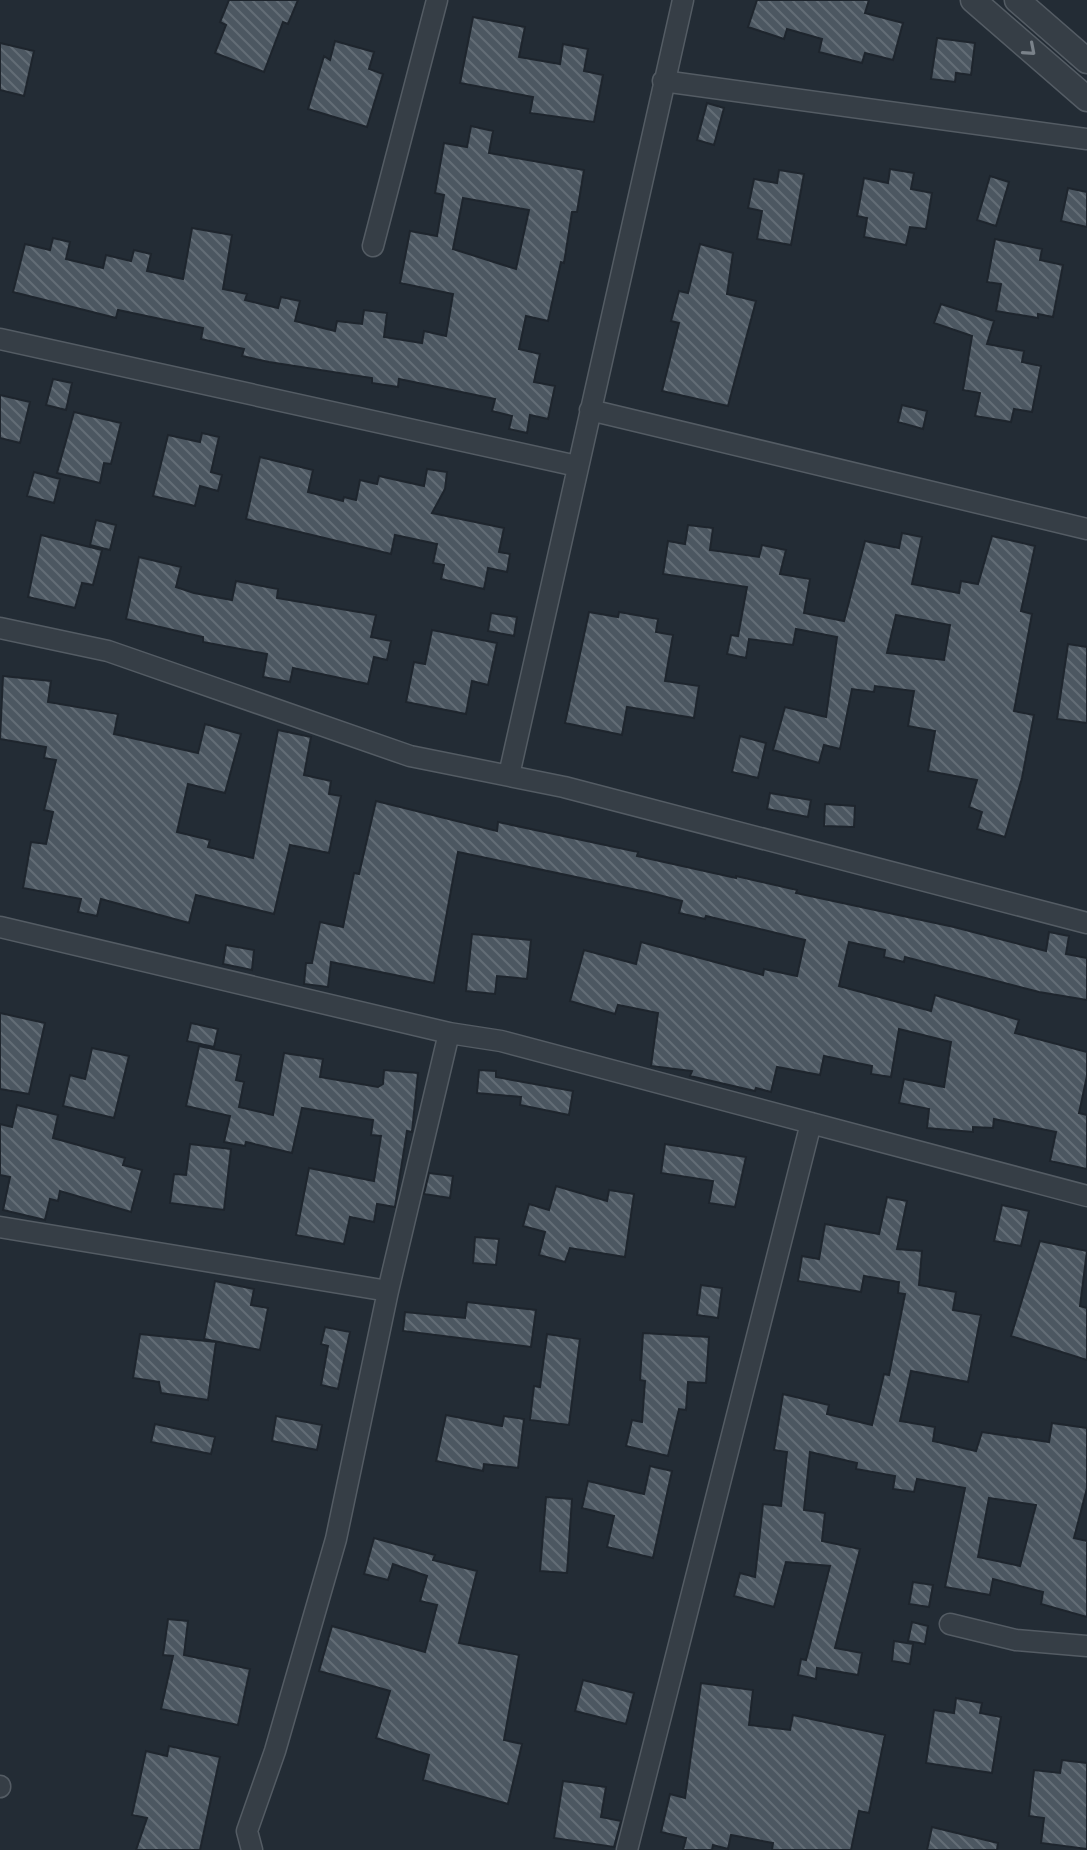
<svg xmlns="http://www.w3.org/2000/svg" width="1087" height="1850" viewBox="0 0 1087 1850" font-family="'Nunito Sans',sans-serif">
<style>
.building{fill:url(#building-back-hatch);stroke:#1e252d;stroke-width:2;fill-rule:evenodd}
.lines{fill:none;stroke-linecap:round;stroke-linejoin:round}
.minor-casing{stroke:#545c64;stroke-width:23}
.tertiary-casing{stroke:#545c64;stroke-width:27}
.minor{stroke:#363e46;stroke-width:20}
.tertiary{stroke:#363e46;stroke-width:24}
.oneway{stroke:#7a828a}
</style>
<defs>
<pattern id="building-back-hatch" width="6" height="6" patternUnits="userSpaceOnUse" patternTransform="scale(2)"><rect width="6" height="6" fill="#4c5761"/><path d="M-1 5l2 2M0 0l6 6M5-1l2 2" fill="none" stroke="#636d76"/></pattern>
</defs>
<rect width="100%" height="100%" fill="#232c35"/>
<!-- building -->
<path class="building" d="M229 0H298L288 24 283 22 264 72 215 53 226 25 220 22Z
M757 0H869L865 13 903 23 893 60 865 53 862 63 819 52 822 39 787 29 784 39 748 27Z
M473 17 525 27 519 57 560 64 563 44 588 49 584 71 603 75 594 122 530 113 533 97 460 83Z
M937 38 975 43 971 75 956 73 955 82 931 79Z
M335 41 374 52 369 69 383 74 367 127 308 109 324 56 330 60Z
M0 43 34 51 24 96 0 90Z
M707 103 724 108 714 145 697 140Z
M471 126 493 131 489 153 584 170 577 212H572L564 263 561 262 548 321 526 316 519 349 540 354 534 382 555 386 548 419 530 415 527 433 509 429 512 416 492 411 495 399 399 379 398 387 372 383V378L269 362 242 356 244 349 201 339 203 328 118 310 116 318 13 292 25 244 50 250 53 238 70 242 66 259 103 268 106 255 131 261 134 250 151 254 147 271 183 279 192 228 232 235 223 289 247 294 245 300 278 308 281 297 300 301 295 321 335 331 337 321 362 324 364 310 387 313 384 337 422 343 424 331 446 336 453 294 400 283 410 231 437 236 444 195 435 193 444 143 467 147ZM463 198 529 210 516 269 453 249Z
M890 169 914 173 911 189 932 193 926 229 910 227 906 245 864 237 867 218 857 216 864 178 888 183Z
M779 170 804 174 791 245 757 239 762 211 748 208 754 179 777 183Z
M990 176 1009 182 996 226 977 220Z
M1068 188 1087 192V227L1061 221Z
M995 239 1042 249 1040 260 1063 265 1053 317 1038 314V318L996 311 1001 284 987 282Z
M700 244 733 253 727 294 756 301 728 406 662 391 679 323 671 321 679 291 688 293Z
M941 304 994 321 987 344 1024 351 1022 362 1041 366 1032 412 1014 409 1011 422 975 416 980 393 963 390 972 336 934 323Z
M53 379 72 383 66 410 46 405Z
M0 395 30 402 20 443 0 438Z
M902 405 927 411 923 429 898 422Z
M74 412 121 423 111 464 104 463 100 483 57 473Z
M202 433 219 437 211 472 222 475 218 491 200 486 195 506 153 496 168 435 200 442Z
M260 457 313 470 308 492 343 501 344 497 356 500 360 480 377 484 379 476 424 486 427 469 447 472 445 489 432 513 504 528 499 552 510 554 507 572 488 568 484 589 441 579 444 565 433 563 437 544 395 535 391 554 246 519Z
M34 472 60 479 54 503 27 496Z
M96 520 116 525 110 550 90 545Z
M688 525 713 528 710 550 759 557 762 545 786 550 780 574 810 579 804 613 844 621 865 541 899 548 902 533 922 537 912 584 959 593 961 581 978 584 992 536 1035 546 1021 611 1032 614 1014 711 1034 715 1022 778 1005 837 977 829 982 812 969 807 977 780 928 771 935 731 908 726 914 691 875 686 874 692 852 689 840 749 824 745 819 763 773 750 785 707 826 717 837 637 796 629 793 645 749 639 746 658 727 654 731 635 738 636 747 587 663 574 668 541 685 544ZM896 615 950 625 944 660 887 653Z
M41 535 102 550 93 585 82 583 75 608 28 597Z
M139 557 181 567 176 587 194 593 232 600 236 581 278 589 277 598 376 615 371 637 391 641 387 660 374 657 368 684 293 668 290 682 263 677 267 654 203 642V637L126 619Z
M589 612 618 617 619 612 658 619 656 632 673 635 665 681 699 686 694 718 627 707 622 735 565 723Z
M491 613 517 617 514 636 488 631Z
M432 630 497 643 488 685 472 681 466 714 406 702 414 662 425 664Z
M1068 644 1087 647V723L1057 719Z
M3 676 51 681 48 702 118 714 114 734 198 753 205 724 241 734 225 793 188 784 177 832 210 840 208 847 253 858 278 730 311 737 304 775 331 781 329 794 341 796 329 853 290 845 274 914 196 895 189 923 101 899 97 916 78 912 81 899 23 888 31 842 46 844 53 812 44 810 56 760 44 758 46 747 0 739Z
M740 736 766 743 758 778 732 772Z
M770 793 811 800 808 817 767 809Z
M376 801 497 831 498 822 638 852 637 856 736 878V876L797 890 796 893 954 927 1046 951 1049 932 1069 936 1066 954 1087 958V1000L1039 992 905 957 904 962 884 957 885 950 849 942 839 986 931 1011 935 995 1019 1020 1015 1033 1087 1052V1076L1079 1113 1087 1115V1169L1050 1161 1056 1132 994 1119 993 1128 973 1127V1132L927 1128 929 1109 899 1103 904 1079 944 1087 951 1042 899 1029 891 1077 871 1074 872 1066 824 1056 820 1075 777 1067 771 1092 756 1088 755 1091 690 1076 692 1071 651 1066 658 1013 618 1005 615 1014 570 1001 584 950 636 964 641 942 763 975 764 969 797 976 805 940 706 916 705 919 679 913 682 901 651 893 458 852 434 983 331 962 328 987 304 984 306 963H312L320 922 343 927 354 873 359 874Z
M825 804 855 806 854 827 824 826Z
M472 934 531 940 527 979 497 976 495 994 466 991Z
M226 945 254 950 252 970 223 964Z
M0 1013 45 1023 29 1094 0 1089Z
M191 1023 218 1029 214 1047 187 1041Z
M199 1046 241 1055 236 1080 244 1082 239 1107 273 1115 284 1053 323 1059 320 1077 378 1087 383 1084 384 1070 418 1073 412 1132 407 1131 395 1207 377 1204 374 1222 350 1217 344 1244 296 1235 309 1168 374 1181 381 1136 371 1135 373 1120 302 1108 292 1153 246 1142 245 1146 224 1142 230 1116 186 1106Z
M92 1048 129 1056 114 1118 63 1106 70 1075 85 1079Z
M479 1070 496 1071V1077L573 1091 569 1115 520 1105 521 1097 477 1093Z
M17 1105 58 1115 53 1138 125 1158 123 1165 142 1170 131 1212 60 1191 58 1201 50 1199 45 1220 3 1210 10 1177 0 1175V1124L12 1127Z
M190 1144 231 1149 224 1210 170 1203 174 1174 186 1175Z
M665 1144 746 1157 735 1207 709 1203 713 1181 661 1173Z
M429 1173 453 1176 450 1198 424 1194Z
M556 1186 607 1201 609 1190 634 1194 625 1257 570 1248 565 1262 539 1255 545 1232 523 1226 529 1204 549 1210Z
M887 1197 907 1201 897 1249 922 1251 919 1285 956 1292 953 1310 981 1315 968 1382 911 1371 900 1421 935 1427 933 1441 976 1451 982 1432 1049 1442 1052 1423 1087 1428V1488L1074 1538 1087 1541V1617L1041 1604 1043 1592 993 1579 990 1595 945 1587 965 1488 917 1479 914 1492 893 1489 895 1476 856 1469 857 1463 810 1452 804 1510 825 1513 822 1541 860 1549 835 1648 862 1653 858 1675 817 1668 816 1679 798 1675 801 1659 806 1660 830 1566 786 1562 774 1607 734 1596 740 1573 755 1577 763 1504 781 1506 787 1452 774 1450 783 1394 829 1405 827 1414 872 1425 884 1374 889 1375 905 1294 898 1293 899 1282 864 1276 861 1292 798 1281 802 1256 819 1259 825 1224 879 1234ZM989 1498 1036 1505 1020 1566 978 1557Z
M1002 1205 1029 1211 1021 1246 994 1241Z
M475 1237 499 1239 496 1265 473 1263Z
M1040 1241 1087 1251 1080 1306 1087 1308V1360L1011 1336Z
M215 1281 254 1289 251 1305 268 1308 260 1350 204 1339Z
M701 1285 722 1288 718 1318 697 1315Z
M467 1302 536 1310 531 1347 403 1331 405 1312 465 1318Z
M325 1327 350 1332 338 1389 321 1385 328 1346 321 1344Z
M643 1333 709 1337 706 1383 688 1382 686 1410 679 1409 668 1456 626 1446 632 1420 642 1422 645 1381 640 1380Z
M140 1334 216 1342 208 1400 161 1393 159 1382 133 1378Z
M547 1334 580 1339 569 1425 530 1420 534 1386 540 1387Z
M446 1415 502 1426 504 1416 524 1419 518 1468 484 1464 483 1471 436 1461Z
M276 1416 322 1425 317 1450 272 1441Z
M155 1424 215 1437 211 1454 151 1442Z
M650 1466 672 1471 653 1558 607 1547 614 1516 582 1508 588 1481 644 1494Z
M546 1497 572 1499 567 1573 540 1571Z
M374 1538 435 1555 433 1560 477 1571 459 1643 519 1655 504 1740 522 1744 508 1804 423 1780 429 1755 376 1738 390 1691 319 1671 332 1626 425 1652 437 1605 420 1601 427 1576 393 1564 388 1580 364 1574Z
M913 1582 933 1585 929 1607 909 1604Z
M168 1619 188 1621 184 1655 250 1669 238 1725 161 1709 173 1656 163 1655Z
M912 1622 928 1626 925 1644 908 1641Z
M894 1641 913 1644 910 1664 892 1661Z
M583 1680 634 1693 626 1724 575 1711Z
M701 1683 753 1690 749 1725 790 1730 793 1715 885 1735 869 1813 859 1811 851 1850H772L773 1843 731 1835 728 1849 713 1845 712 1850H683L686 1838 661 1832 670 1794 685 1798Z
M956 1698 982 1703 980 1713 1001 1717 992 1773 926 1763 934 1710 954 1713Z
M169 1746 220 1757 200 1850H136L147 1818 132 1815 146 1751 167 1756Z
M1062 1760 1087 1763V1849L1041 1843 1044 1818 1029 1816 1034 1770 1060 1773Z
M563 1781 606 1787 601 1817 621 1821 614 1847 554 1838Z
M932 1827 998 1843 997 1850H927Z"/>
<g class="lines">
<!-- minor casing -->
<g class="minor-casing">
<path id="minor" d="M663 81 1087 139
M373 246 437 0
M0 339 577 466
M590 410 1087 529
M0 628 108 651 410 756 564 787 1087 923
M509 775 683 0
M0 927 449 1033 501 1041 1087 1196
M0 1227 388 1291
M950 1624 1016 1640 1087 1646
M0 1787V1786
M252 1850 247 1831 275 1751 336 1539 388 1291 449 1033
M627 1850 811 1123"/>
</g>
<!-- tertiary casing -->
<g class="tertiary-casing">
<path id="tertiary" d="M973 0 1087 99
M1017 0 1087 61"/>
</g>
<!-- minor -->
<use href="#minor" class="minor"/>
<!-- tertiary -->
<use href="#tertiary" class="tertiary"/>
</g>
<!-- one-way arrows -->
<defs><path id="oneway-chevron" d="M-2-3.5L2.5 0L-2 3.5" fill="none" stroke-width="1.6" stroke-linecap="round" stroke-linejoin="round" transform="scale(2)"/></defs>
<use class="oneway" href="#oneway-chevron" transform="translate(1030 50) rotate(41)"/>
</svg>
